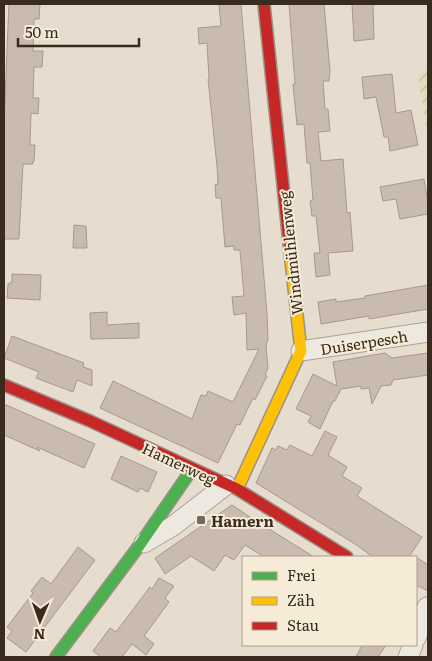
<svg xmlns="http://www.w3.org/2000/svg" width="432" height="661" viewBox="0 0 432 661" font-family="Literata,serif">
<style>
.farmland{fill:url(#farmland-furrows)}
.building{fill:#cabbb0;stroke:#a6998e}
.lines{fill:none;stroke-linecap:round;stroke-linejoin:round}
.street-casing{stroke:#aba297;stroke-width:21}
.fast-casing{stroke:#9b9288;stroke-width:14}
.slow-casing{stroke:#9b9288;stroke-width:14}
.jam-casing{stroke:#9b9288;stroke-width:14}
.street{stroke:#eee9e0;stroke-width:19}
.fast{stroke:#4caf50;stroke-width:11}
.slow{stroke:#ffc107;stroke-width:11}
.jam{stroke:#c62828;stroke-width:11}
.poi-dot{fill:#76695d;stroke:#f6ebd6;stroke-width:2}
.labels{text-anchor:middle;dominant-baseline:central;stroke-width:4;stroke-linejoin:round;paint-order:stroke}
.street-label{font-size:15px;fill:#3a2b1f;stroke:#f6ebd6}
.poi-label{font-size:15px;font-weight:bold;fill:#3a2b1f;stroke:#f6ebd6;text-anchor:start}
</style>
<defs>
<pattern id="farmland-furrows" width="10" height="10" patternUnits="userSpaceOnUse" patternTransform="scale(1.25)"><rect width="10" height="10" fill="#e5dbc0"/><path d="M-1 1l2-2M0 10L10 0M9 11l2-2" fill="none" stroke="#c5bca5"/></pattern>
</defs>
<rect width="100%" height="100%" fill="#e6ddcf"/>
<!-- farmland -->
<path class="farmland" d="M428 70V137L417 72Z"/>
<!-- building -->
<path class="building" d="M9 4H40L39 19H34L33 51H43L42 67H34L33 98H39L38 114 31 113 30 145H35L34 161H33V164H23L19 239H4V122Z
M219 4H241L267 314 268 341H267L266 348 268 368 265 375 267 376 255 400 253 398 240 425 237 424 218 463 100 408 113 381 192 419 201 395 206 396 208 391 233 402 259 349 247 350 246 313 234 315 232 297 244 296 240 250H234V246L225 247 221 198H216L215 185 218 184 217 166 208 79 209 78 207 43 199 44 198 28 221 26Z
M289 4H324L330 71 329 81H323L325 109H328L330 131 318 132 321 161 343 159 347 213 350 212 353 251 328 253 330 275 316 277 314 253H320L316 216H312L310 201 313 200 310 163H307L304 124 297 125 293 84H295Z
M352 4H373L374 39 354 41Z
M392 74 396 113 411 110 418 145 390 151 388 137H384L376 97 364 99 362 77Z
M424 179 428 203V214L400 219 396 199 383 201 380 187Z
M74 225 86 226 87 248H73Z
M12 274 41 275 40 300 7 298 8 284 12 282Z
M428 285V309L369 319V316L321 324 318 302 336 299V302L365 298V296Z
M107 312V325L139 323V338L91 339 90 313Z
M12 336 84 363 83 367 92 370V386L77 380 73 392 36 378 39 372 4 358Z
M385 353 392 358 428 353V375L393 380 391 385 381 386 372 404 369 388 361 389V386L341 389 335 401H333L320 429 308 422 311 416 296 409 313 374 337 386 333 362Z
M4 404 95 444 84 468 37 447 40 451 4 435Z
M325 431 337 437 328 455 347 467 342 476 362 488 357 496 422 537 409 557H373L355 544 256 483 272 448 276 450 278 446 287 450 290 445 312 456Z
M121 456 157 472 148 492 140 488 138 492 111 479Z
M232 505 250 517 314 557H264L245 545 234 560 225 555 214 571 191 556 165 574 155 558Z
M78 547 95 560 26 652 7 638 12 631 7 627 33 593 31 591 42 577 51 584Z
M416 557 428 565V591L416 585Z
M159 578 174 586 165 598 169 602 144 636 154 644 146 655 132 644 122 657H101L93 651 110 628 116 632 150 587 152 589Z
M362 645H386L378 657H356Z"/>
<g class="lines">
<!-- street casing -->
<g class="street-casing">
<path id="street" d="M301 351 428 332
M144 543 173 526 226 485
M416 638 427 607
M408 657 413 645"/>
</g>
<!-- fast casing -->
<g class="fast-casing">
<path id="fast" d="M56 657 139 546 192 469"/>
</g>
<!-- slow casing -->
<g class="slow-casing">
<path id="slow" d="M237 489 301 351 289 243"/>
</g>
<!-- jam casing -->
<g class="jam-casing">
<path id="jam" d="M264 4 289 243
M4 385 90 421 237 489 347 557"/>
</g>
<!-- street -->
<use href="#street" class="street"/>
<!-- fast -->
<use href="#fast" class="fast"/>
<!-- slow -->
<use href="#slow" class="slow"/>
<!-- jam -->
<use href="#jam" class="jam"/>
</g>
<!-- markers -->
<rect class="poi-dot" x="196" y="515" width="10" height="10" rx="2.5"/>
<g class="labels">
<!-- street labels -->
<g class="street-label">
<text transform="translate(290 253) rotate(-96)">Windmühlenweg</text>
<text transform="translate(364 342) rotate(-9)">Duiserpesch</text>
<text transform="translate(179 463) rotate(25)">Hamerweg</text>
</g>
<!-- poi labels -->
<g class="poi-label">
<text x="211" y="520">Hamern</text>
</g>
</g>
<!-- border -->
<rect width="432" height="661" fill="none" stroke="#3a2b1f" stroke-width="10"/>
<!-- legend -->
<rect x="242" y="556" width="175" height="90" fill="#f6ebd6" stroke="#ab9e8d"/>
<rect x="252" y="572" width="25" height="8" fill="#4caf50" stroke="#ab9e8d"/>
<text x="287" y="581" font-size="15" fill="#3a2b1f">Frei</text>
<rect x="252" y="597" width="25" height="8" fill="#ffc107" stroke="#ab9e8d"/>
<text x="287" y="606" font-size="15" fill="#3a2b1f">Zäh</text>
<rect x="252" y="622" width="25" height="8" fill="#c62828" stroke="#ab9e8d"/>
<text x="287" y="631" font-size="15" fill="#3a2b1f">Stau</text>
<!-- north arrow -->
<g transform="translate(40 621) rotate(182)" stroke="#f6ebd6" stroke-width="4" paint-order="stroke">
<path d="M0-4L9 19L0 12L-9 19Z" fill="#3a2b1f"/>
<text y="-8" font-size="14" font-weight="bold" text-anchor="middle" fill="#3a2b1f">N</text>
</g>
<!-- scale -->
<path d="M18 38v8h121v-8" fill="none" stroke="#3a2b1f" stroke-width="2.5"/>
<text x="25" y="38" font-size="15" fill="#3a2b1f" stroke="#f6ebd6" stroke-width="4" paint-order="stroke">50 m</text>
</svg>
